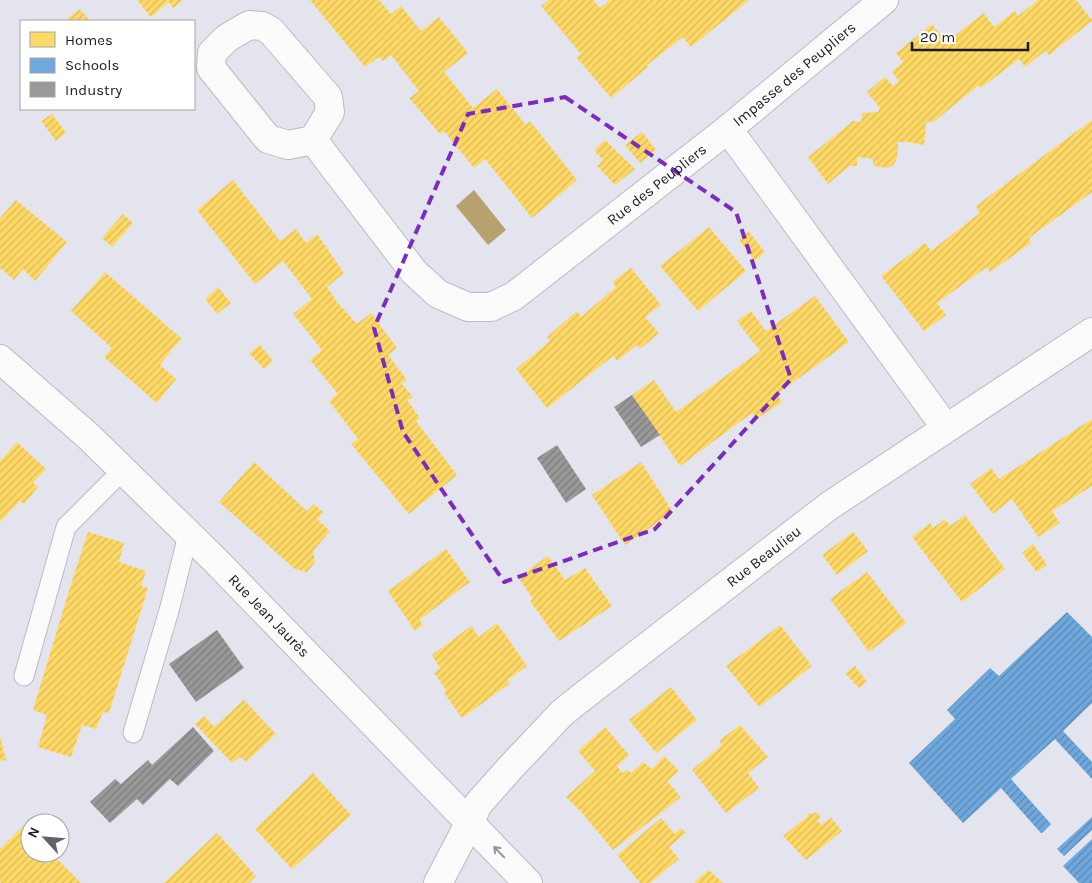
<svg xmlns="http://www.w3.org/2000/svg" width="1092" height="883" viewBox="0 0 1092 883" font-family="Karla,sans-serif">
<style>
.water{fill:#b7a16f}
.homes{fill:url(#homes-hatch)}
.schools{fill:url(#schools-hatch)}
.industry{fill:url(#industry-hatch)}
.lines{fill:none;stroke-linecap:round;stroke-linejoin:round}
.lane-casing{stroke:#babac1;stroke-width:21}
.street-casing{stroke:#babac1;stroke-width:30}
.secondary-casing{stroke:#babac1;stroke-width:30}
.lane{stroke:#fbfbfc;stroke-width:19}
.street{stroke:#fbfbfc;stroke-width:28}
.secondary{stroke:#fbfbfc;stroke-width:28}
.oneway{stroke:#969699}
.marked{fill:none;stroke:#7b2cbf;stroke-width:4;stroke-dasharray:10 6;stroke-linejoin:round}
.labels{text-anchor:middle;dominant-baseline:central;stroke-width:5;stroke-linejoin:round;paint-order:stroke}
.street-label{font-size:15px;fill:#1b1a21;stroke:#fff}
</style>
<defs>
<pattern id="homes-hatch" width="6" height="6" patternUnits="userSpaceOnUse" patternTransform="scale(1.25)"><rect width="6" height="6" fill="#ffd966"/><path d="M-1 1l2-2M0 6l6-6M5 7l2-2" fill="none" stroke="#daba58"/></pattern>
<pattern id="schools-hatch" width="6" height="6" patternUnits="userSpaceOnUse" patternTransform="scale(1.25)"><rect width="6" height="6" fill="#6fa8dc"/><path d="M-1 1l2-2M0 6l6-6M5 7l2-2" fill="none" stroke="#5a88b2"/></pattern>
<pattern id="industry-hatch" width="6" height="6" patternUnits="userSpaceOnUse" patternTransform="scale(1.25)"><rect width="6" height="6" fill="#999"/><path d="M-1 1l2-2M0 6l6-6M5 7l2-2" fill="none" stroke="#7c7c7c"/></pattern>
</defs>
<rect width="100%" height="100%" fill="#e4e4ee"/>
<!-- water -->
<path class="water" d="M474 190 506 230 488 245 456 206Z"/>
<!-- homes -->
<path class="homes" d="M137 0H183L173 8 169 2 151 17Z
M310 0H379L391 14 401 6 421 31 439 17 468 53 444 72 473 108 497 89 526 125 530 121 577 180 532 218 485 159 474 168 444 131 440 134 409 98 419 91 391 55 383 61 379 57 365 67Z
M549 0H593L600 8 610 0H749L691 47 683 37 647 65 648 67 611 98 576 57 581 54 541 6Z
M1038 0H1076L1092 20V21L1049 55 1045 51 1025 67 1019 59 981 88 979 85 932 123 930 121 926 123 924 145 908 142H898V150L896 161 893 165 888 168 873 166V159L857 157V166H849L828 184 808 157 853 121 861 122 862 113 878 112 880 108 867 92 885 77 893 86 899 81 892 72 903 62 896 53 932 24 946 42 984 13 994 27 1015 11 1018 16Z
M80 9 90 21H65Z
M52 114 66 133 56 141 41 121Z
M1092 120V192L1029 238 1031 243 990 272 987 267 937 303 946 315 924 331 881 276 925 243 931 251 980 213 976 206Z
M642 132 656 150 640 163 625 145Z
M605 140 635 169 615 185 597 166 603 160 594 150Z
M233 180 280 241 296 229 306 243 317 234 344 273 327 287 337 302 357 324 371 313 397 348 388 355 407 380 401 383 413 397 407 400 420 418 416 421 457 475 409 514 351 444 358 439 329 401 338 394 310 360 322 350 293 314 312 299 283 261 255 284 197 210Z
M16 200 67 242 35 281 23 269 14 280 0 268V218Z
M123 214 133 223 112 247 102 238Z
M709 227 746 271 698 311 660 266Z
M745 232H749L765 252 755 261 740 241 741 235Z
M631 268 661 305 645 317 659 333 640 349 637 345 617 361 613 356 547 408 516 369 550 341 547 337 577 311 581 317 616 287 612 282Z
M105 272 182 339 173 348 160 365 176 379 157 403 104 357 112 348 71 311Z
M218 287 231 303 217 314 205 299Z
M815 296 849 342 777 394 782 402 757 419 752 413 680 466 632 395 654 380 676 412 760 351 737 321 751 311 766 331Z
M260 345 273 361 264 369 249 353Z
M1092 419V486L1052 511 1060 523 1038 537 1012 499 993 514 970 484 991 468 999 479Z
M17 442 46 469 33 483 38 487 24 504 20 501 0 522V461Z
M254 462 307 511 314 504 323 512 317 519 330 531 313 551 315 562 307 572 295 569 219 502Z
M641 462 673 512 625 545 592 495Z
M965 515 1005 569 962 602 912 537 930 523 933 528 945 519 950 526Z
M88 532 124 543 119 562 146 571 141 586 148 588 109 713 103 712 96 729 82 725 71 757 38 747 47 715 33 710 71 584Z
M853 532 868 551 837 575 822 555Z
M1033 544 1047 565 1037 572 1022 553Z
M446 549 470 582 419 620 423 625 415 631 388 591Z
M548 556 565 580 585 568 612 606 559 641 530 601 533 599 518 577Z
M867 572 906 623 869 652 830 599Z
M497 623 527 666 508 680 509 684 462 718 444 693 447 691 434 673 440 668 432 655 471 626 479 637Z
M780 625 812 666 759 707 726 666Z
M855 666 867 682 859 688 845 673Z
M671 687 697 720 656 753 629 720Z
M244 700 276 734 246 762 240 757 232 763 195 724 204 716 214 727Z
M740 725 768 757 748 773 759 788 726 813 692 770 722 745 719 741Z
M605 727 629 755 617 766 622 773 627 770 631 773 643 762 652 769 664 756 679 771 667 781 681 797 613 850 583 814 566 797 595 771 578 751Z
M0 736 6 760 0 761Z
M313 773 351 815 292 869 255 829Z
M816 812 821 817 817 820 821 825 831 818 842 831 806 860 783 836 808 816 807 814 809 813 812 814Z
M661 818 675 834 681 828 686 833 669 847 679 859 650 883H640L617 855Z
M24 825 30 831V853H51L81 883H1L0 882V849Z
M217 833 256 876 249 883H164Z
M709 870 723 883H694L700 877Z"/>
<!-- schools -->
<path class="schools" d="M1067 612 1092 637V703L1063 731 1092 762V779L1055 739 1011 779 1051 824 1042 833H1041L1001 788 963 823 909 763 955 719 947 710 990 668 999 676Z
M1092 817V830L1064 856 1057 849Z
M1092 839V883H1079L1063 866Z"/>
<!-- industry -->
<path class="industry" d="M632 395 660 435 641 447 614 407Z
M557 445 586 489 566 503 537 458Z
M217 630 244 668 196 702 169 664Z
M193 727 214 751 178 786 170 779 143 805 137 799 110 823 90 802 115 779 121 784 148 760 152 765Z"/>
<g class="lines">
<!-- lane casing -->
<g class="lane-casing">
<path id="lane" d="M24 676 66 527 123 470
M133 733 170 607 188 535"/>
</g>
<!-- street casing -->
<g class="street-casing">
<g id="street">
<path d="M249 25 262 26 271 31 328 97 330 112 313 140 288 145 268 139 211 68 212 53 227 38Z"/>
<path id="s1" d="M728 129 884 0"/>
<path id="s2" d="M313 140 414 272 438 294 468 307H491L514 296 728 129 946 428"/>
<path id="s3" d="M0 359 88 436 215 560 528 883"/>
<path d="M438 883 470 822"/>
</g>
</g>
<!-- secondary casing -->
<g class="secondary-casing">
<g id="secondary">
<path id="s4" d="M470 822 478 804 511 767 562 713 582 697 829 506 1092 332"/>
</g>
</g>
<!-- lane -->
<use href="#lane" class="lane"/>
<!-- street -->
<use href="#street" class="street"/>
<!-- secondary -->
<use href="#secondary" class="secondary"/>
</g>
<!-- one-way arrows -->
<defs><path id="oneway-shaft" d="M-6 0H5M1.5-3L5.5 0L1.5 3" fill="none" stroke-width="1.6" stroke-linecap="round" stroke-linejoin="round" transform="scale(1.25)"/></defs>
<use class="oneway" href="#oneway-shaft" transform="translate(499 852) rotate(-134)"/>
<!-- marked area -->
<path class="marked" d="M565 97 736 212 791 379 655 529 504 582 403 432 374 328 468 114Z"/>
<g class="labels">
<!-- street labels -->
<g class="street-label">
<text stroke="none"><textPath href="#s1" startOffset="86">Impasse des Peupliers</textPath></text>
<text stroke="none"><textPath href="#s2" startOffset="461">Rue des Peupliers</textPath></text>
<text stroke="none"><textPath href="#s4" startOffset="399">Rue Beaulieu</textPath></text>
<text stroke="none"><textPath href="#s3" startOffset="372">Rue Jean Jaurès</textPath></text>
</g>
</g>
<!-- legend -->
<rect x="20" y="20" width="175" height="90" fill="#ffffff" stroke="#a4a3a6"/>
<rect x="30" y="32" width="25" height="15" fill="#ffd966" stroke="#a4a3a6"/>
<text x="65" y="45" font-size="15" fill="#1b1a21">Homes</text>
<rect x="30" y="58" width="25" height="15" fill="#6fa8dc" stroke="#a4a3a6"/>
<text x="65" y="70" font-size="15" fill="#1b1a21">Schools</text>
<rect x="30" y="82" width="25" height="15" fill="#999999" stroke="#a4a3a6"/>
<text x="65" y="95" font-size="15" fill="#1b1a21">Industry</text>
<!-- north arrow -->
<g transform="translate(45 838) rotate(296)"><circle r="24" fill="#ffffff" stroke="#a4a3a6"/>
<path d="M0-4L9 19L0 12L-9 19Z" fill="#616169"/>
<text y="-8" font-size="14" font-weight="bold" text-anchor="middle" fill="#1b1a21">N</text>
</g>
<!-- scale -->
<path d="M912 42v8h116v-8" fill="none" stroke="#1b1a21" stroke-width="2.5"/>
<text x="920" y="42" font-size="15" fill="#1b1a21" stroke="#ffffff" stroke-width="4" paint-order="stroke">20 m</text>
</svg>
